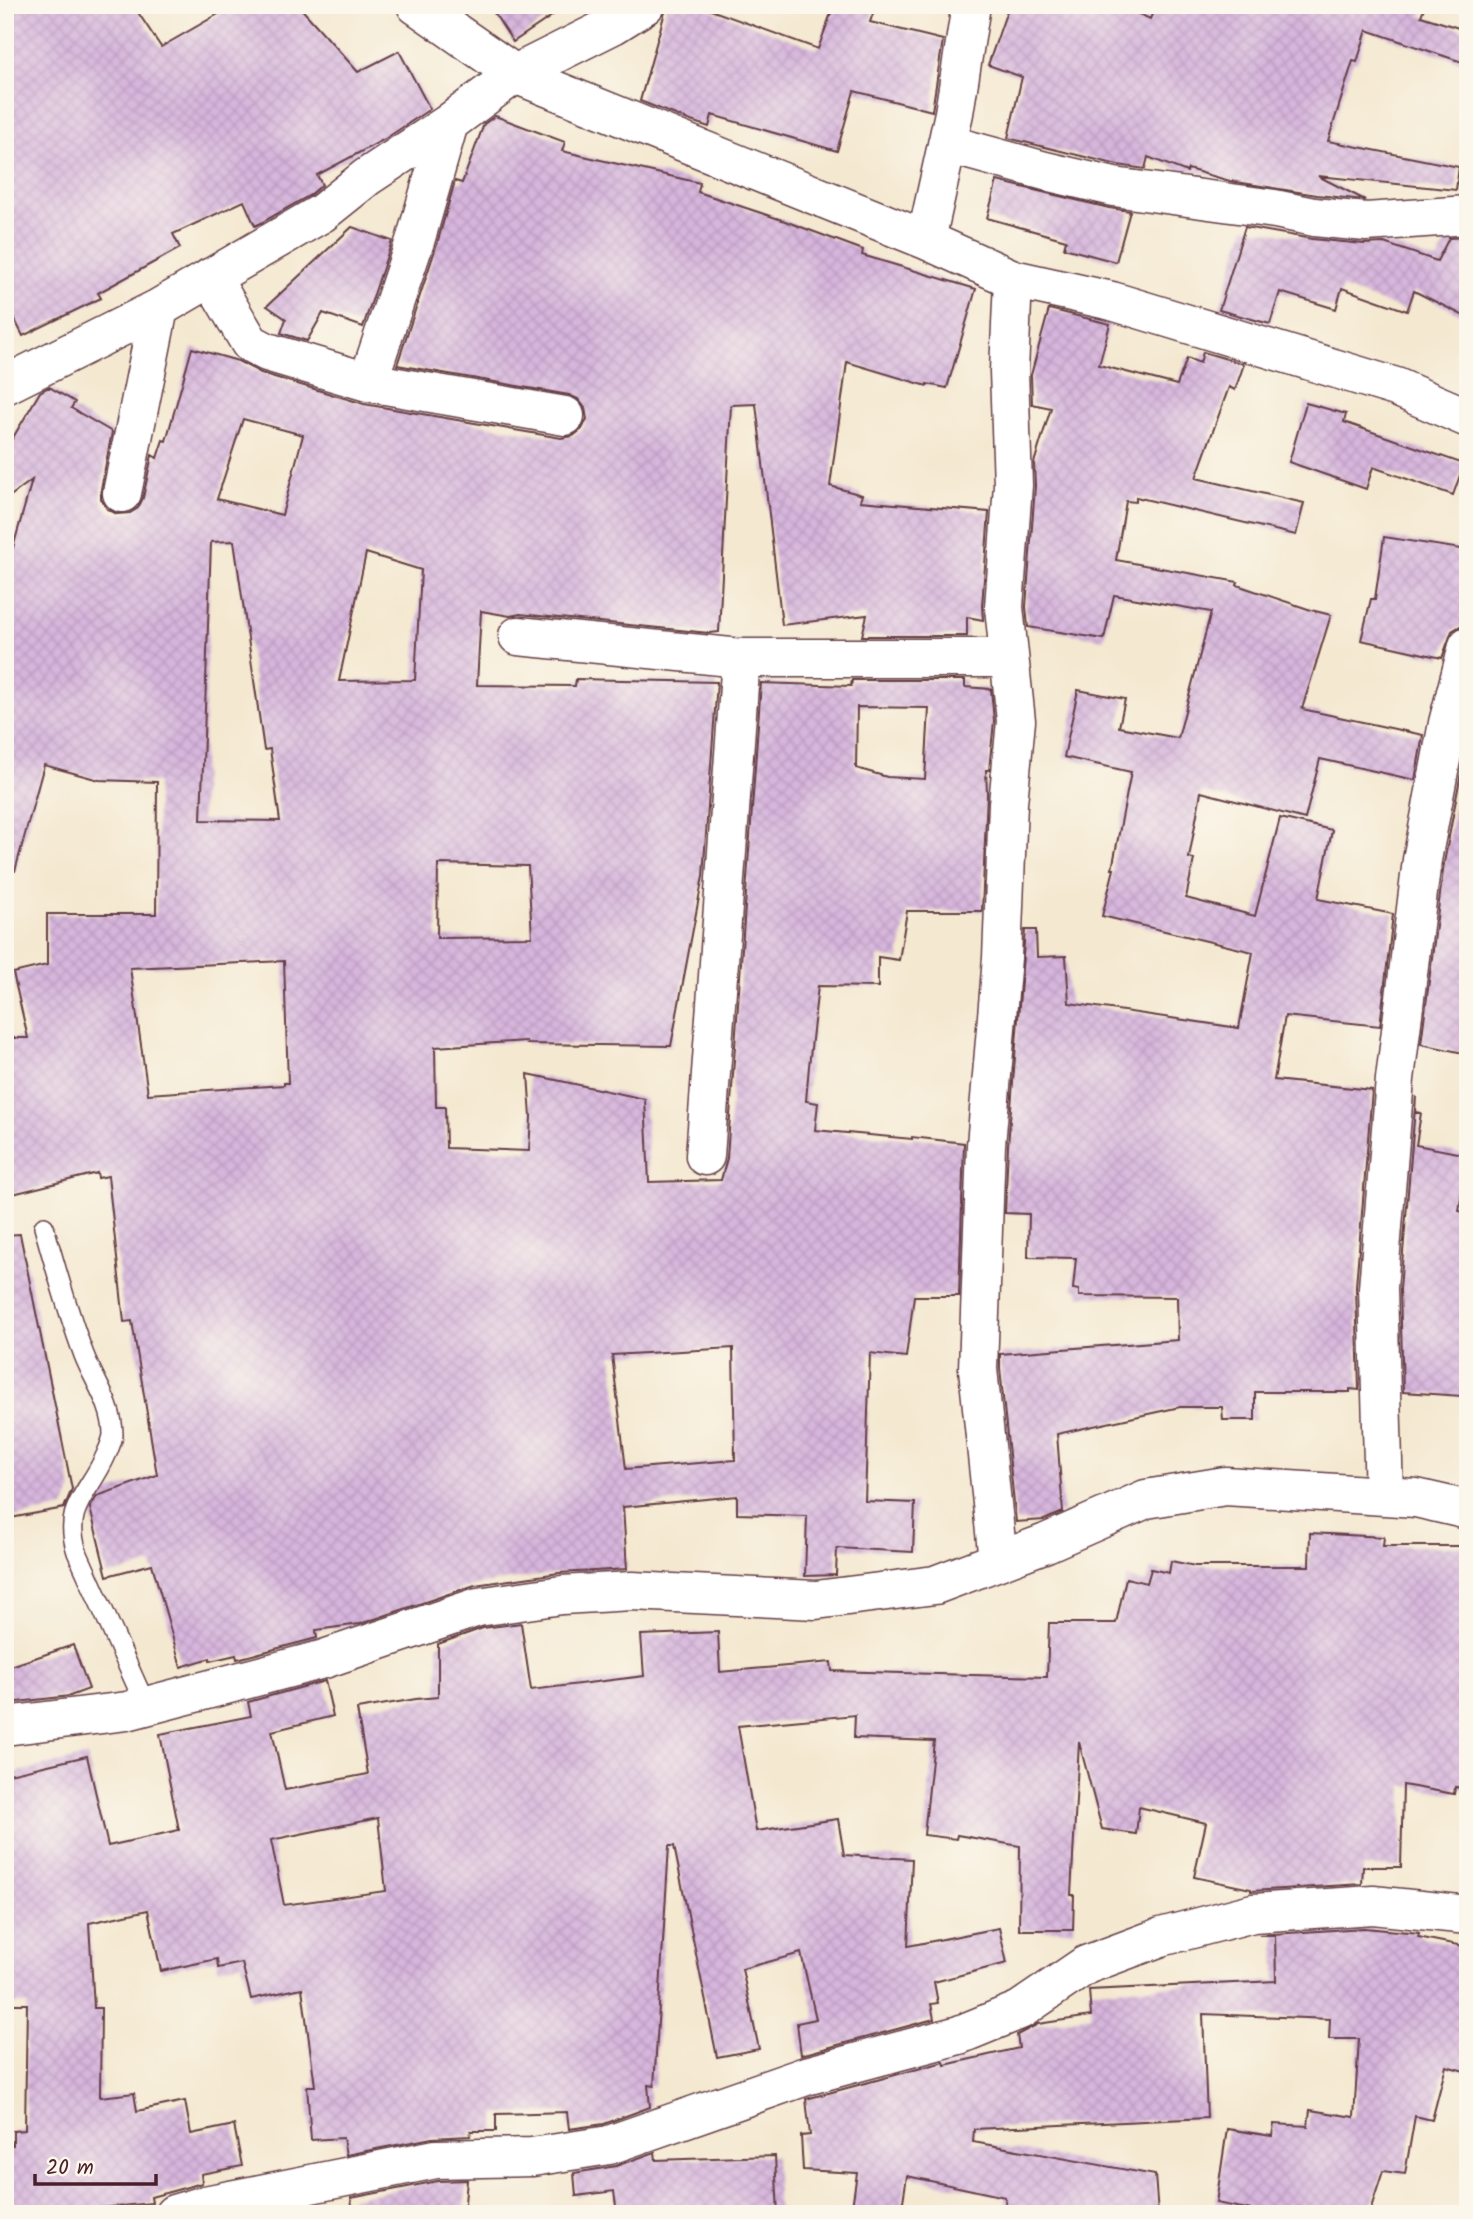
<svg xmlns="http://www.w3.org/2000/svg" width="1473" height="2219" viewBox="0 0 1473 2219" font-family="Kalam,sans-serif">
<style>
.building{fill:url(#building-cross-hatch);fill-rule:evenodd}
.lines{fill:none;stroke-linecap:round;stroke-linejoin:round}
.lane-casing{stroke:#643d44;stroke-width:22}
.street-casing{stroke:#643d44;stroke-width:41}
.lane{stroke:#fff;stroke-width:19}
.street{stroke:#fff;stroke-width:38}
</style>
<defs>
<pattern id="building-cross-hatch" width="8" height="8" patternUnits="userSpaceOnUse" patternTransform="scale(1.75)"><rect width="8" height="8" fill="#d7b6dd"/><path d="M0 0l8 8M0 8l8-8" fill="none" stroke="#ba9cbe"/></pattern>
</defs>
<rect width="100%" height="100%" fill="#fbf7ec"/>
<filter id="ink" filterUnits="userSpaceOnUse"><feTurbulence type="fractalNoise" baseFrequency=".0143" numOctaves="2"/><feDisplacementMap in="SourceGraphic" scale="14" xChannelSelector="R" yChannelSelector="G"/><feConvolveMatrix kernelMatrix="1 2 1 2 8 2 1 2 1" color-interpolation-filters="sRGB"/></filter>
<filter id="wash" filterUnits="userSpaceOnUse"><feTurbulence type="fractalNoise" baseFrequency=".00686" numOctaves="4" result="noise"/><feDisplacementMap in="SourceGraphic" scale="28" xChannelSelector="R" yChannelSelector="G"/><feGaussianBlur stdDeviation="1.57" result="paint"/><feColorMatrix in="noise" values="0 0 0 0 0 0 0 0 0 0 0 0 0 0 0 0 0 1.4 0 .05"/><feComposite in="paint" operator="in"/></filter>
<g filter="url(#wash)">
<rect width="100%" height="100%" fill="#f4e8d0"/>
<g id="blocks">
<!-- building -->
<path class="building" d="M5 5H133L161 47 234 5H298L358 72 399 51 430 109 385 139 317 175 322 185 310 195 259 224 255 226 244 201 173 234 180 248 98 293 101 298 23 336 5 300Z
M489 5H568L513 42Z
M667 5H697L818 49 834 5H876L870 22 943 40 932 111 854 91 837 151 712 115 709 127 691 121 640 101Z
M1009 5H1119L1150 19 1156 5H1425L1421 16 1468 31V64L1367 30 1357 62 1353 61 1328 141 1459 167 1456 190 1318 176 1365 200 1317 195 1230 181 1188 169 1187 172 1148 157 1145 169 1118 165 1008 138 1022 77 988 65Z
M495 116 565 142 562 151 700 183 698 192 785 221 863 250 862 255 976 289 947 388 927 384V386L847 362 830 486 862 495 860 501 989 512 982 606 983 620 967 617V636H862L867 615 782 625 756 404 731 405 719 632 709 633 520 614 510 616 481 611 477 685 575 686 576 679 717 682 703 876 671 1046 527 1044 526 1041 435 1047 436 1107H445L446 1148 529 1151 531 1117 528 1074 645 1099 649 1182 721 1180 727 1158 761 683 851 686 852 680H965V687L991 689 994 721 989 770H986L987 793 982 911H907L899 960 878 957V987L818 986 809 1066 806 1101 818 1103 815 1130 912 1139V1137L964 1143 959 1296H914L906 1357 870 1353 865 1501 915 1503 913 1552 837 1548 836 1575 805 1576 807 1516 737 1514V1496L623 1507 627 1569 559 1573 475 1585 360 1624 316 1630 317 1638 237 1659 236 1655 210 1661V1658L181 1667 152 1564 107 1576 90 1508 97 1496 157 1475 132 1321 124 1322 108 1176 98 1178 97 1173 5 1196V1038H28L13 973 47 965V914H156L157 782 99 780 44 765 15 871 5 870V576L32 480 5 500V451L40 392 49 387 75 402 71 408 112 432 101 489V499L107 509 117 514 130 513 138 508 143 498 152 455 157 458 163 440 166 441 192 348 238 361 261 373 364 404 561 438 573 436 582 429 587 419 585 408 578 399 569 395 397 365 437 244 455 181 462 183 484 124ZM243 419 303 435 282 515 217 499ZM234 541 264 750 270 749 280 821 201 820 211 542ZM366 553 421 570 415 680 339 681ZM857 707 929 708 925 779 887 777 856 768ZM438 864 528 866 532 937 437 938ZM284 961 288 1083H284V1085L148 1094 130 968ZM733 1348 735 1460 626 1469 612 1355Z
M997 181 1109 208 1130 211 1116 262 1064 248 1066 240 987 218Z
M352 227 392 241 363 327 323 313 307 341 281 333 286 319 267 306Z
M1245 227 1312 239 1364 244 1384 243 1437 261 1449 238 1468 237V318L1414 291 1407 311 1342 288 1336 309 1280 292 1270 324 1219 310Z
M1049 309 1110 324 1099 365 1177 385 1187 358 1200 363 1203 352 1244 364 1235 390 1229 387 1196 478 1304 503 1296 535 1136 497V502L1126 501 1116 560 1238 582 1237 585 1311 610 1331 615 1302 709 1423 735 1415 780 1320 759 1305 819 1201 792 1189 858 1194 859 1186 898 1255 916 1280 818 1332 830 1318 899 1393 914 1380 1026 1285 1016 1274 1080 1372 1090 1356 1286 1359 1390 1350 1389V1392H1255V1420H1223L1222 1407H1180L1057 1434 1063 1512 1044 1520 1016 1522 1000 1368V1354L1178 1340 1177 1297 1079 1296V1290L1073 1289 1076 1258 1028 1257 1029 1214 1005 1213 1008 1146 1025 930H1036L1037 957 1066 956 1069 1003 1239 1028 1253 952 1102 916 1114 869H1112L1131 772 1064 757 1078 690 1125 699 1119 727 1178 738 1211 612 1114 595 1104 639 1028 627 1026 607 1035 486 1034 463 1051 408 1032 404 1031 375Z
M1306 403 1346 414 1344 422 1464 464 1453 495 1373 467 1366 489 1289 462Z
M1384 537 1468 550V625H1462L1452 631 1442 658 1361 640 1371 599H1375Z
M1468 736V1054L1421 1044 1444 863Z
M1416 1096 1415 1112 1421 1113 1416 1145 1468 1155 1459 1211 1468 1213V1284L1462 1396 1403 1392 1400 1289Z
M20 1234 72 1489 64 1508 5 1519V1235Z
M1310 1533 1384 1537 1383 1546H1468V1789L1455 1787 1454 1794 1403 1785 1401 1867H1363L1362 1884 1251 1891V1889L1194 1877 1206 1823 1139 1807 1136 1834 1102 1829 1079 1742 1071 1895H1074L1073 1930H1019L1020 1846 957 1835 956 1839 924 1835 934 1741 854 1738 855 1715 738 1726 756 1831 838 1819 844 1855 912 1859 908 1946 999 1928 1007 1963 934 1982 938 2003 931 2004 934 2019 801 2055 797 2023 816 2019 801 1953 742 1969 759 2049 717 2057 674 1846H669L654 2086 648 2085 650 2107 604 2124 569 2129 567 2112 496 2114V2131H471L470 2136 432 2138 346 2155 343 2138 311 2140 307 2086H315L302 1988 251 1999 242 1963 218 1968 217 1959 161 1971 148 1910 89 1923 94 2008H101L100 2097 134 2093 137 2111 185 2101 191 2134 234 2125 242 2166 201 2174 202 2183 151 2197 152 2203 90 2209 91 2214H5V2144L13 2145V2131L25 2130 27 2004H5V1775L87 1756 108 1846 179 1830 160 1734 251 1716 248 1702 325 1681 333 1716 272 1731 285 1790 368 1774 357 1709 416 1699 438 1697V1644L483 1628 521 1623 531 1690 644 1676 641 1635 718 1632 720 1672 831 1662 832 1671 1047 1677 1049 1623H1116L1126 1578 1147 1583 1151 1569 1169 1573 1171 1561 1195 1566H1309ZM378 1818 386 1891 284 1905 271 1840Z
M73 1645 89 1689 70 1696 9 1703 5 1693V1668Z
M1364 1928 1419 1933 1418 1937 1468 1947V2072L1446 2066 1432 2120 1415 2116 1405 2174 1383 2171 1369 2214H1272L1216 2203 1227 2129 1272 2136 1274 2124 1308 2126 1310 2110 1354 2117 1359 2039H1329L1330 2019 1203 2014 1207 2118 974 2129 973 2142 1155 2175 1158 2214H1006L1005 2197 907 2176 901 2214H851L857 2173 803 2170 801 2136 810 2135 806 2099 944 2062 945 2065 1019 2048 1017 2035 1038 2024 1091 2016 1089 1990 1276 1981 1275 1935H1259Z
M655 2152 656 2160 775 2156 778 2214H617L614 2191 576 2196 574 2173 616 2166Z
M467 2180 464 2214H353L351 2198 438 2181Z"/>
</g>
</g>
<g filter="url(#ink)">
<use href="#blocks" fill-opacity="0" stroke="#643d44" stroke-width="2"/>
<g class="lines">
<!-- lane casing -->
<g class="lane-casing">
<path id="lane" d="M44 1227C56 1270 68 1313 84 1355 94 1381 113 1405 113 1435 112 1442 109 1448 106 1455 89 1494 62 1507 77 1552L146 1706"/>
</g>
<!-- street casing -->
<g class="street-casing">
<path id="street" d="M416 5 515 74 926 240 1013 279 1112 301 1396 387 1468 418
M947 144 1045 171 1114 187 1275 209 1314 217 1366 222 1468 215
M926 240 954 113 971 5
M211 277 250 343 267 352 368 382 565 416
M368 382 416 238 449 123
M5 385 159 308 322 213 367 177 449 123 515 74 613 25 645 5
M122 493 159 308
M518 636 741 658H1009
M705 1156 741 658
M1384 1496 1378 1288 1395 1079 1422 860 1448 723 1468 646
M998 1561 978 1369 986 1145 1002 958 1008 803 1016 721 1004 607 1013 485 1009 371 1013 279
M5 1726 127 1711 324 1659 478 1607 562 1595 632 1591 816 1600 935 1585 1046 1543 1146 1499 1225 1486 1416 1498 1468 1510
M174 2214 205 2205 436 2159 532 2157 609 2145 806 2076 959 2035 1020 2010 1086 1965 1161 1937 1253 1913 1373 1905 1468 1915"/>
</g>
<!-- lane -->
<use href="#lane" class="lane"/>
<!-- street -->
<use href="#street" class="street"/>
</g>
</g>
<!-- margin -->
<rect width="1473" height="2219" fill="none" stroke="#fbf7ec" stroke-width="28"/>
<!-- scale -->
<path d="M35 2174v10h121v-10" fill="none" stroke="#4a1f2b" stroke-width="3.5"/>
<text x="46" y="2174" font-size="21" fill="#4a1f2b" stroke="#fbf7ec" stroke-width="5" paint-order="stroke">20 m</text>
</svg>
